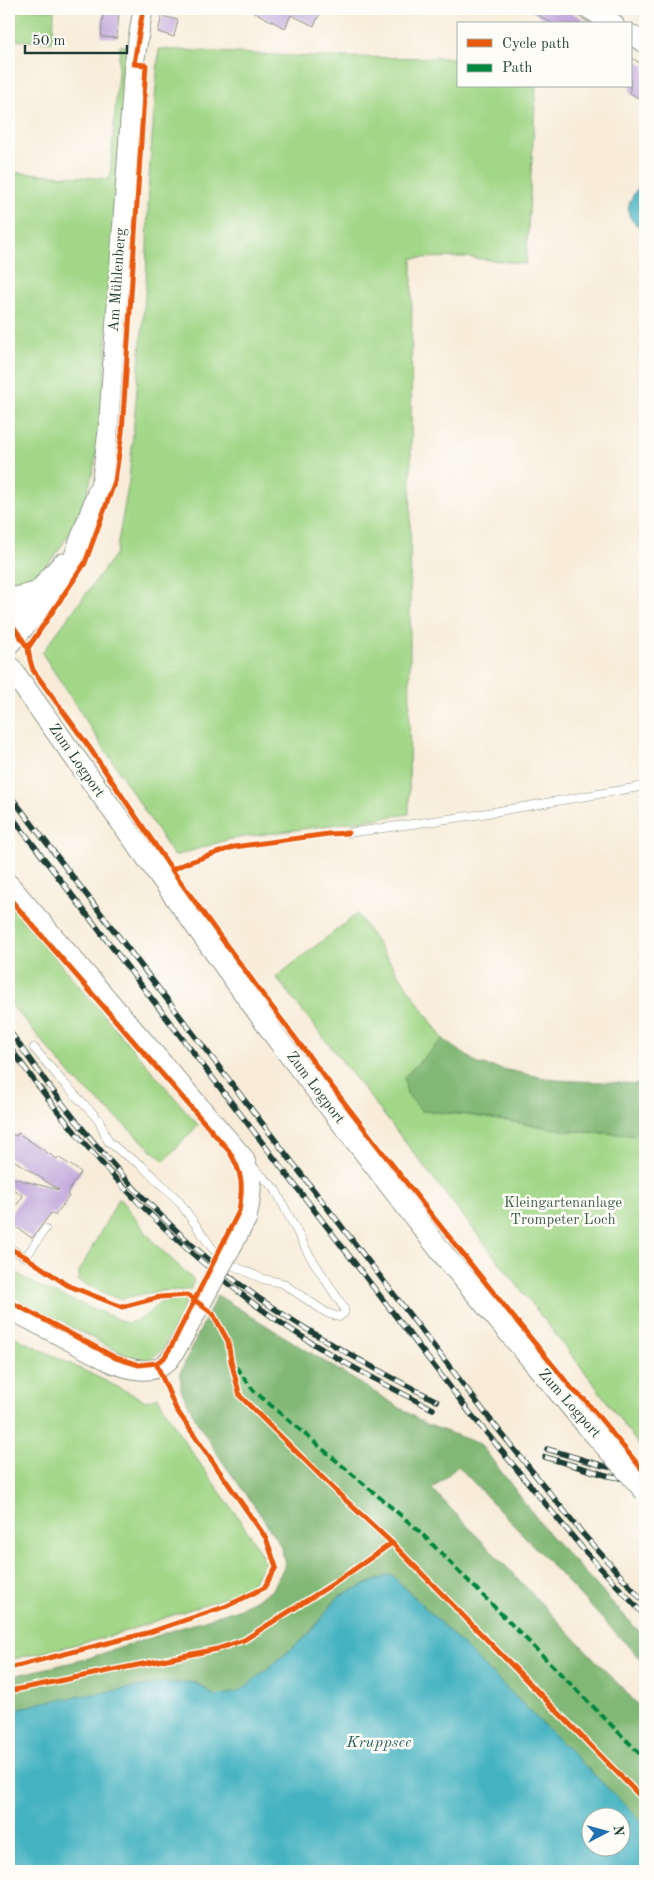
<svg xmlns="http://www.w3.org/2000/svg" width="654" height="1880" viewBox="0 0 654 1880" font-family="'Old Standard TT',serif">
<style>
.green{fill:#a2d788;stroke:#608a5e}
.forest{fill:#81b874;stroke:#507a54}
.water{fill:#44b2c1;stroke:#32787a;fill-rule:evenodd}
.building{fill:#bfa4da}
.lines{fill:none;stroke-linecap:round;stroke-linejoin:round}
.service-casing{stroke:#8c9486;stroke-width:9}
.tertiary-casing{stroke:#8c9486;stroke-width:21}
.secondary-casing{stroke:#8c9486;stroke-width:23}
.service{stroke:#fff;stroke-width:8}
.tertiary{stroke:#fff;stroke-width:19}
.secondary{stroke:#fff;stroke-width:21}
.rail-casing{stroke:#1f3d34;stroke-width:5.5}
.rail{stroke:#fdfcf7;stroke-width:4;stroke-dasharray:11;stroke-linecap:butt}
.tertiary-bridge-casing{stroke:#8c9486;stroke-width:21;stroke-linecap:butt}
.secondary-bridge-casing{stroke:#8c9486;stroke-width:23;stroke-linecap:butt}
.tertiary-bridge{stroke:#fff;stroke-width:19}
.secondary-bridge{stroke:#fff;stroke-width:21}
.quiet{stroke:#00873e;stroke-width:4;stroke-dasharray:8 4;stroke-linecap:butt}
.cycleway-casing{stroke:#fdfcf7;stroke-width:8}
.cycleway{stroke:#e8590c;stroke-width:5}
.labels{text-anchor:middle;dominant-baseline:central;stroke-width:5;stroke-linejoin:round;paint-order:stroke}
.street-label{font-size:15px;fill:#1f3d34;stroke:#fdfcf7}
.park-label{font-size:15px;fill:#406449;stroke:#fdfcf7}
.water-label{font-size:16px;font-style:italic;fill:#2a605e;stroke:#fdfcf7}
</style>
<rect width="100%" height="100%" fill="#fdfcf7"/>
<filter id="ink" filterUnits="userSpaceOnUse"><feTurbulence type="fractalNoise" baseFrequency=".02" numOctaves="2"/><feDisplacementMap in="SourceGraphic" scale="10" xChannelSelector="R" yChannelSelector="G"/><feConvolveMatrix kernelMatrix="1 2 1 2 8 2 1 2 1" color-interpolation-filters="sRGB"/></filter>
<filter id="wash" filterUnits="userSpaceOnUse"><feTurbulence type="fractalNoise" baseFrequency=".0096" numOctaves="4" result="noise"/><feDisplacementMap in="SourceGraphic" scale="20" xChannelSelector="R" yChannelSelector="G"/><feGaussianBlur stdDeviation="1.12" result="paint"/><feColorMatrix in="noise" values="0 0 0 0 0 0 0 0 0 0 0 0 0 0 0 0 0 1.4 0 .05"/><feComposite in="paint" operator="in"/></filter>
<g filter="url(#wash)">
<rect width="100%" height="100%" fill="#f8ecd9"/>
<!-- green -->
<path class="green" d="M9 9 54 10 53 42 9 40Z
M120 46H130C123 138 116 229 108 321 104 377 104 440 87 493 75 528 48 581 9 588V172L110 179Z
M159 49 313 57 458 58V86H536L526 264 465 257 412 258 409 814 230 839 174 856 42 653 116 553 129 481 146 285 149 177Z
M9 904 198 1125 164 1161 74 1079 9 1002Z
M357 914 443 1039 404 1077 422 1110 468 1115 570 1131 645 1136V1454L592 1381 276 977Z
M119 1198 158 1247 194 1280 190 1290 159 1291 118 1299 78 1281 79 1272Z
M9 1269 40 1287 127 1323C143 1320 148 1315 159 1302L187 1300 163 1349 150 1359H132L9 1294Z
M9 1334 146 1401 158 1397C188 1455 234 1504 265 1561L250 1589 108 1637 9 1660Z"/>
<!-- forest -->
<path class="forest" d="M443 1039 478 1064 555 1080 645 1084V1136L570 1131 468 1115 422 1111 407 1094 404 1077Z
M217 1295 426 1424 480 1444 548 1533 645 1638V1664L458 1466 432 1489 645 1712V1825L391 1574 339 1596 307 1636 239 1692 215 1696 196 1683H163L44 1702 9 1711V1677L86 1659 238 1609 271 1591 285 1566 282 1548 256 1508 222 1461 199 1425 181 1390V1371Z"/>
<!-- water -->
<path class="water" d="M645 175V230C614 214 633 198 645 175Z
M391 1574 645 1825V1871H9V1711L44 1702 163 1683H196L215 1696 239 1692 307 1636 339 1596ZM592 1818H622V1848H592Z"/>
<g id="blocks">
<!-- building -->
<path class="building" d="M107 9H119L117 38 101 37 103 12H107Z
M248 9H322L314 26 291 15 285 28Z
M528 9H566L592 24H553Z
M162 16 178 20 174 37 158 32Z
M630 57 645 66V102L630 93Z
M9 1132 16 1136 18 1133 57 1159 58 1157 81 1172 72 1185 67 1195 69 1196 55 1216 51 1213 32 1238 9 1222V1216L23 1196 9 1186V1177L59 1190 9 1157Z"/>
</g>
</g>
<g filter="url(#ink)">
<use href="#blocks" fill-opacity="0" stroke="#8c9486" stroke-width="1"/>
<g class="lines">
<!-- service casing -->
<g class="service-casing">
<path id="service" d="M348 833 476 815 645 786
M34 1048 62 1081 99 1120 108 1141 121 1152 141 1165 178 1200 212 1248 232 1265 263 1279 282 1283 327 1313 339 1317 344 1313V1308L308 1253 275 1189 251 1165
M9 1248 26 1257 45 1229"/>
</g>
<!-- tertiary casing -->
<g class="tertiary-casing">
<path id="tertiary" d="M589 9 614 24
M630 34 645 43
M9 617 36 593 62 563
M9 645 50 598 71 564 102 479 108 431 134 64 143 9
M9 884 244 1158C254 1182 252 1193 247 1218
M9 1309 112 1363C129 1369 152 1376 167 1362 173 1357 177 1347 181 1341"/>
</g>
<!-- secondary casing -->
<g class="secondary-casing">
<path id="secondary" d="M9 598H16L36 593
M9 666 278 1040 443 1254 585 1423"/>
</g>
<!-- service -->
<use href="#service" class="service"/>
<!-- tertiary -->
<use href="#tertiary" class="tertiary"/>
<!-- secondary -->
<use href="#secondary" class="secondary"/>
<!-- rail casing -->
<g class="rail-casing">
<path id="rail" d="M9 794 489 1418 583 1534 645 1603
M9 813 470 1413 583 1549 645 1616
M9 1030C77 1129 161 1230 260 1299 317 1338 376 1370 437 1401
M9 1046C78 1144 157 1231 253 1303 309 1345 371 1378 433 1409
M547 1449 604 1466 645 1474
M545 1457 609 1476 645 1482"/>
</g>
<!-- rail -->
<use href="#rail" class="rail"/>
<!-- tertiary-bridge casing -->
<g class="tertiary-bridge-casing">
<path id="tertiary-bridge" d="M181 1341 247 1218"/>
</g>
<!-- secondary-bridge casing -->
<g class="secondary-bridge-casing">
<path id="secondary-bridge" d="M585 1423 645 1491"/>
</g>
<!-- tertiary-bridge -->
<use href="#tertiary-bridge" class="tertiary-bridge"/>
<!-- secondary-bridge -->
<use href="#secondary-bridge" class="secondary-bridge"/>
<!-- quiet -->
<path class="quiet" d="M236 1367 254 1391 417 1529 645 1759"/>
<!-- cycleway casing -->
<g class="cycleway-casing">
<path id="cycleway" d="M9 620 28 648 30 660 33 670 89 747 172 870 184 864 234 847 328 834 348 833
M28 648 85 563 115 481 122 433 146 65 134 64 143 9
M172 870C300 1049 434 1222 574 1391L585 1400 645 1473
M9 898 229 1151C243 1174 243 1185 239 1211L172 1345 164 1358 156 1363 139 1365 116 1358 9 1301
M9 1248 26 1257 67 1285 122 1307 160 1297 188 1295 213 1314 228 1341 231 1361 240 1396 340 1495 392 1543 645 1801
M9 1668 147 1633 227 1606 264 1588 276 1567 266 1538 176 1409 156 1363
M9 1691 217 1649 244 1640 336 1582 392 1543"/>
</g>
<!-- cycleway -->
<use href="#cycleway" class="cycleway"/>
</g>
</g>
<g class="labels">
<!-- street labels -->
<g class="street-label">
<text transform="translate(118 280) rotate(-86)">Am Mühlenberg</text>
<text transform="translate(76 761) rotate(55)">Zum Logport</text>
<text transform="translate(315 1088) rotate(53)">Zum Logport</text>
<text transform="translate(569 1404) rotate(49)">Zum Logport</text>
</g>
<!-- park labels -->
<g class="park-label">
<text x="563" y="1203">Kleingartenanlage<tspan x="563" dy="17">Trompeter Loch</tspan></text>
</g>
<!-- water labels -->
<g class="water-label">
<text x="379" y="1743">Kruppsee</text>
</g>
</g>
<!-- margin -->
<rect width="654" height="1880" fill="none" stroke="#fdfcf7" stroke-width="30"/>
<!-- legend -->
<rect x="457" y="22" width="175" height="65" fill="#fdfcf7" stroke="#a4b0a9"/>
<rect x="467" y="39" width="25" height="8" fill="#e8590c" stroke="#a4b0a9"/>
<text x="502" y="48" font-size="15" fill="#1f3d34">Cycle path</text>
<rect x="467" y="64" width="25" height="8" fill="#00873e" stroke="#a4b0a9"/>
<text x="502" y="72" font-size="15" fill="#1f3d34">Path</text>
<!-- north arrow -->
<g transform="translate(606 1832) rotate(84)"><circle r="24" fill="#fdfcf7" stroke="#a4b0a9"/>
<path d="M0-4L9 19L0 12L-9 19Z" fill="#1f6fb2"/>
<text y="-8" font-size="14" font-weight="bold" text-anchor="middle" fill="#1f3d34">N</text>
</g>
<!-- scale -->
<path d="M25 45v8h102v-8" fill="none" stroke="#1f3d34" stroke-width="2.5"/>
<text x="32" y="45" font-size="15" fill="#1f3d34" stroke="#fdfcf7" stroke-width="4" paint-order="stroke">50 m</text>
</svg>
